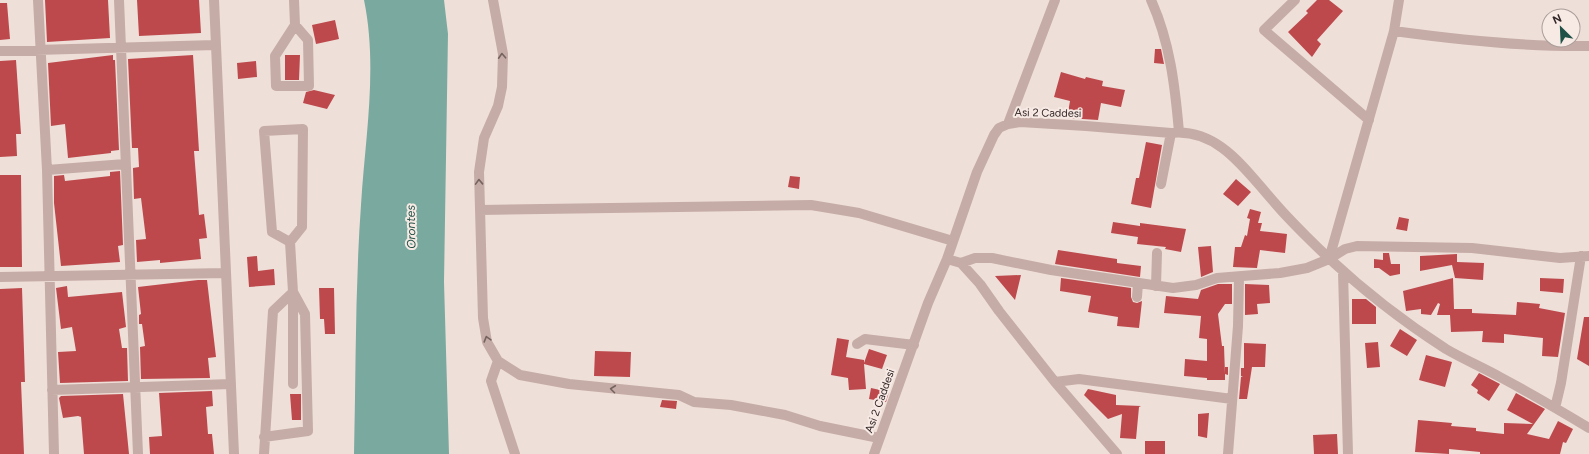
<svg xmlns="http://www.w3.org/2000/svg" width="1589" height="454" viewBox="0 0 1589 454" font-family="Figtree,sans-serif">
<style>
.water{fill:#7aaa9f}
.building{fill:#bd494c}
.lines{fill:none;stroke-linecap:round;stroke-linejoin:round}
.minor{stroke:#c6aca6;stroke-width:10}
.oneway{stroke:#756360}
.labels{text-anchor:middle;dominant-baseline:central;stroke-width:4;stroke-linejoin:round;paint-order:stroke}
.street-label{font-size:11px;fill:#332727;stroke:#f7eae5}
.water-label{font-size:12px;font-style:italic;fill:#1f5147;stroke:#f7eae5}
</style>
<rect width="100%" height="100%" fill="#efdfd9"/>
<!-- water -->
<path class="water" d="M364 0H444L448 34 444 282 449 454H354C356 371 355 288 361 205 365 138 378 68 364 0Z"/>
<!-- building -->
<path class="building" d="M45 0H108L110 38 47 42Z
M137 0H199L201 33 139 36Z
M1317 0H1329L1343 11 1317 40 1321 44 1312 57 1288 32 1308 13 1306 11Z
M0 3H7L10 39 0 40Z
M335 20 339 39 316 44 312 25Z
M1155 49H1161L1164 64 1154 63Z
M113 55V60H115L119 150 111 151V153L68 158 65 124 51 126 48 63Z
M193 55 199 151H194L199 215 204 214 207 238 199 239 201 259 160 263V260L137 262 136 240 146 239 141 198 134 199 133 170V168L139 167 138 148H132L128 59Z
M285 55H300L299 80H285Z
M16 60 21 134H16L17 156 0 157V61Z
M256 61 257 77 238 79 237 63Z
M1061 72 1085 79 1086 77 1103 81 1102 86 1125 90 1121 107 1101 103 1098 120 1067 118 1070 101 1054 97Z
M314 90 335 95 327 109 303 103 306 92Z
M1146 142 1162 145 1151 208 1131 204 1136 178H1139Z
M120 171 123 245 118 246 120 262 61 266 54 203V176L64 175 65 181 110 176V172Z
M0 175H21L22 267H0Z
M790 176 800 177 799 189 788 187Z
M1236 179 1251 192 1238 206 1223 194Z
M1250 209 1261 212 1258 223H1262L1260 231 1287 234 1285 253 1260 250 1257 268 1233 267 1235 247H1241L1245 235 1247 236 1250 219 1247 218Z
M1399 217 1409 219 1407 231 1396 229Z
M1113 222 1140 226V223L1186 229 1181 252 1165 249 1166 247 1137 244 1138 237 1111 233Z
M1211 246 1213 272 1201 277 1198 247Z
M1058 250 1117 259V263L1141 266 1140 277 1055 264Z
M1383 253H1389L1391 264H1400V274L1390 276 1379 268H1374V259L1383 260Z
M1457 254V262L1484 263 1483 280 1455 278 1452 265 1420 271V256Z
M257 256 258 271 274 269 275 285 249 287 247 257Z
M1021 275 1015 300 995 276Z
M1061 278 1131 288V297L1133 302 1137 303 1142 301 1139 328 1117 326 1118 317 1088 312 1091 296 1060 291Z
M1453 278 1454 309H1472V313L1516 315 1517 302 1540 304 1539 308 1565 313 1558 357 1542 356 1543 338 1504 334V343L1482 342 1483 331 1451 332 1450 315H1437L1440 304 1438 303 1431 315 1421 314V309L1406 311 1403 291Z
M1540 278 1564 279 1563 293 1540 291Z
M198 280H207L216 357 208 358 210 378 141 379 140 347 145 346 142 324H139V315L141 314 138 287Z
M1218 284H1232V304H1225L1218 314 1222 346H1224L1225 374V367H1228V375L1225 374V380H1207V378L1184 376 1185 359 1207 361V339L1199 338 1201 316 1164 313 1166 296 1198 299 1201 290Z
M1245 284 1269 285 1270 303 1257 304 1258 314 1245 315Z
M67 286 68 297 122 292 126 327 119 329 122 348H127L128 381 60 383 58 352 76 351 72 327 61 329 56 288Z
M22 288 25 382H21L24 454H0V289Z
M319 288H334L335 334H325L324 319H320Z
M1352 299H1366L1376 307V324H1352Z
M1584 317H1589V366L1577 359Z
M1400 329 1417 340 1407 356 1390 346Z
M837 338 849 340 846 357 864 360V363L869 349 887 355 882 369 864 364 866 389 849 390 848 378 831 375Z
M1378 342 1380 367 1367 368 1365 343Z
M1244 343 1266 344 1265 367H1252L1247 399H1239L1241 377H1243L1241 376V368H1244Z
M595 351 631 352 630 377 594 376Z
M1426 355 1452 362 1445 387 1419 380Z
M1479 373 1500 384 1489 401 1477 393 1478 390 1471 385Z
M871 388 889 392 886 402 869 399Z
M1088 389 1116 395V405L1141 406 1139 407 1136 439 1120 438 1122 414 1108 419 1084 395Z
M212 391 213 406 206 407 208 434H212L214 454H150L149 437 162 436 159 393Z
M1516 393 1545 409 1527 434 1549 439 1558 421 1573 429 1566 443 1563 442 1560 454H1480V452L1449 449V454L1415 452 1418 420 1452 423 1451 426 1476 428V431L1504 434V423L1533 424 1507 410Z
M123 394 129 454H84L81 417 78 416 63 418 59 398 61 396Z
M290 394H301V420H292Z
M662 400 677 401 676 409 660 407Z
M1209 413 1207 438 1198 436V414Z
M1337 434 1338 454H1314L1313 435Z
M1145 441H1165V454H1145Z"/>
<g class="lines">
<!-- minor -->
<path class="minor" d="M38 0 47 170 54 454
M119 0 138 454
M214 0 234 454
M294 0 295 25 275 56 276 86H309L308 40 295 25
M493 0 503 54 502 87 498 106 484 138 479 172 483 318 487 342 498 361 520 375 569 384 679 395 694 402 731 405 785 415 820 426 879 438
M1151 0C1170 42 1175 86 1179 132
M1295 0 1264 30 1369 120
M1394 31C1459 40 1523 47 1589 46
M0 51 215 45
M1008 124 1055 0
M47 170 125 164
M1161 184 1171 133
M480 210 811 205 859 213 953 241
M947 259 961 263 980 284 999 311 1055 382 1117 454
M1329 259 1394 31 1399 0
M961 263 975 258H992L1051 270 1173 288 1196 285 1217 278 1280 273 1307 268 1329 259 1345 249 1357 246 1472 248 1560 258 1589 256
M1343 272 1348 454
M0 277 226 273
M1156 286 1157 253
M293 294V384
M1137 297 1138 283
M857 344 865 339 914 345
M498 361 491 381 515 454
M1055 382 1079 379 1232 399
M52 390 231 384
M1555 408 1561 383 1581 256
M264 437 308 431 305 314 293 292
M264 454 273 311 293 292 290 242 302 227 303 129 264 131 272 232 290 242
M874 454 928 303 947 259 977 172 994 135 999 128 1008 124 1020 122 1086 126 1171 133C1219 128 1246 171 1274 202 1284 214 1296 226 1307 237 1349 279 1396 317 1446 349 1463 359 1482 367 1500 377 1530 393 1559 410 1589 428
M1228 454 1238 326 1239 278"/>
</g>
<!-- one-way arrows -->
<defs><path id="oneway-chevron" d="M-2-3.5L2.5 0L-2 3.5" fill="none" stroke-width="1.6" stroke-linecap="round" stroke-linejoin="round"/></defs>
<g class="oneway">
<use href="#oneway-chevron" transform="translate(502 56) rotate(-93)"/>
<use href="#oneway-chevron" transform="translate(479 182) rotate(-92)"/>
<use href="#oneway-chevron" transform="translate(487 339) rotate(-106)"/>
<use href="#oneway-chevron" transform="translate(613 389) rotate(-173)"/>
</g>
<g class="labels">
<!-- street labels -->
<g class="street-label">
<text transform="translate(1048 113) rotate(1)">Asi 2 Caddesi</text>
<text transform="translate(880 401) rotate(-70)">Asi 2 Caddesi</text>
</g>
<!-- water labels -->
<g class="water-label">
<text transform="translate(411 227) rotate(-91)">Orontes</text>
</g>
</g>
<!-- north arrow -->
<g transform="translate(1561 28) rotate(336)"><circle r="19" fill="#f7eae5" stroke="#a99c99"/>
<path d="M0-3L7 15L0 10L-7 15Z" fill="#1f5147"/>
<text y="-6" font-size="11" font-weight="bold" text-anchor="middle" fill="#332727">N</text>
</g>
</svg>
